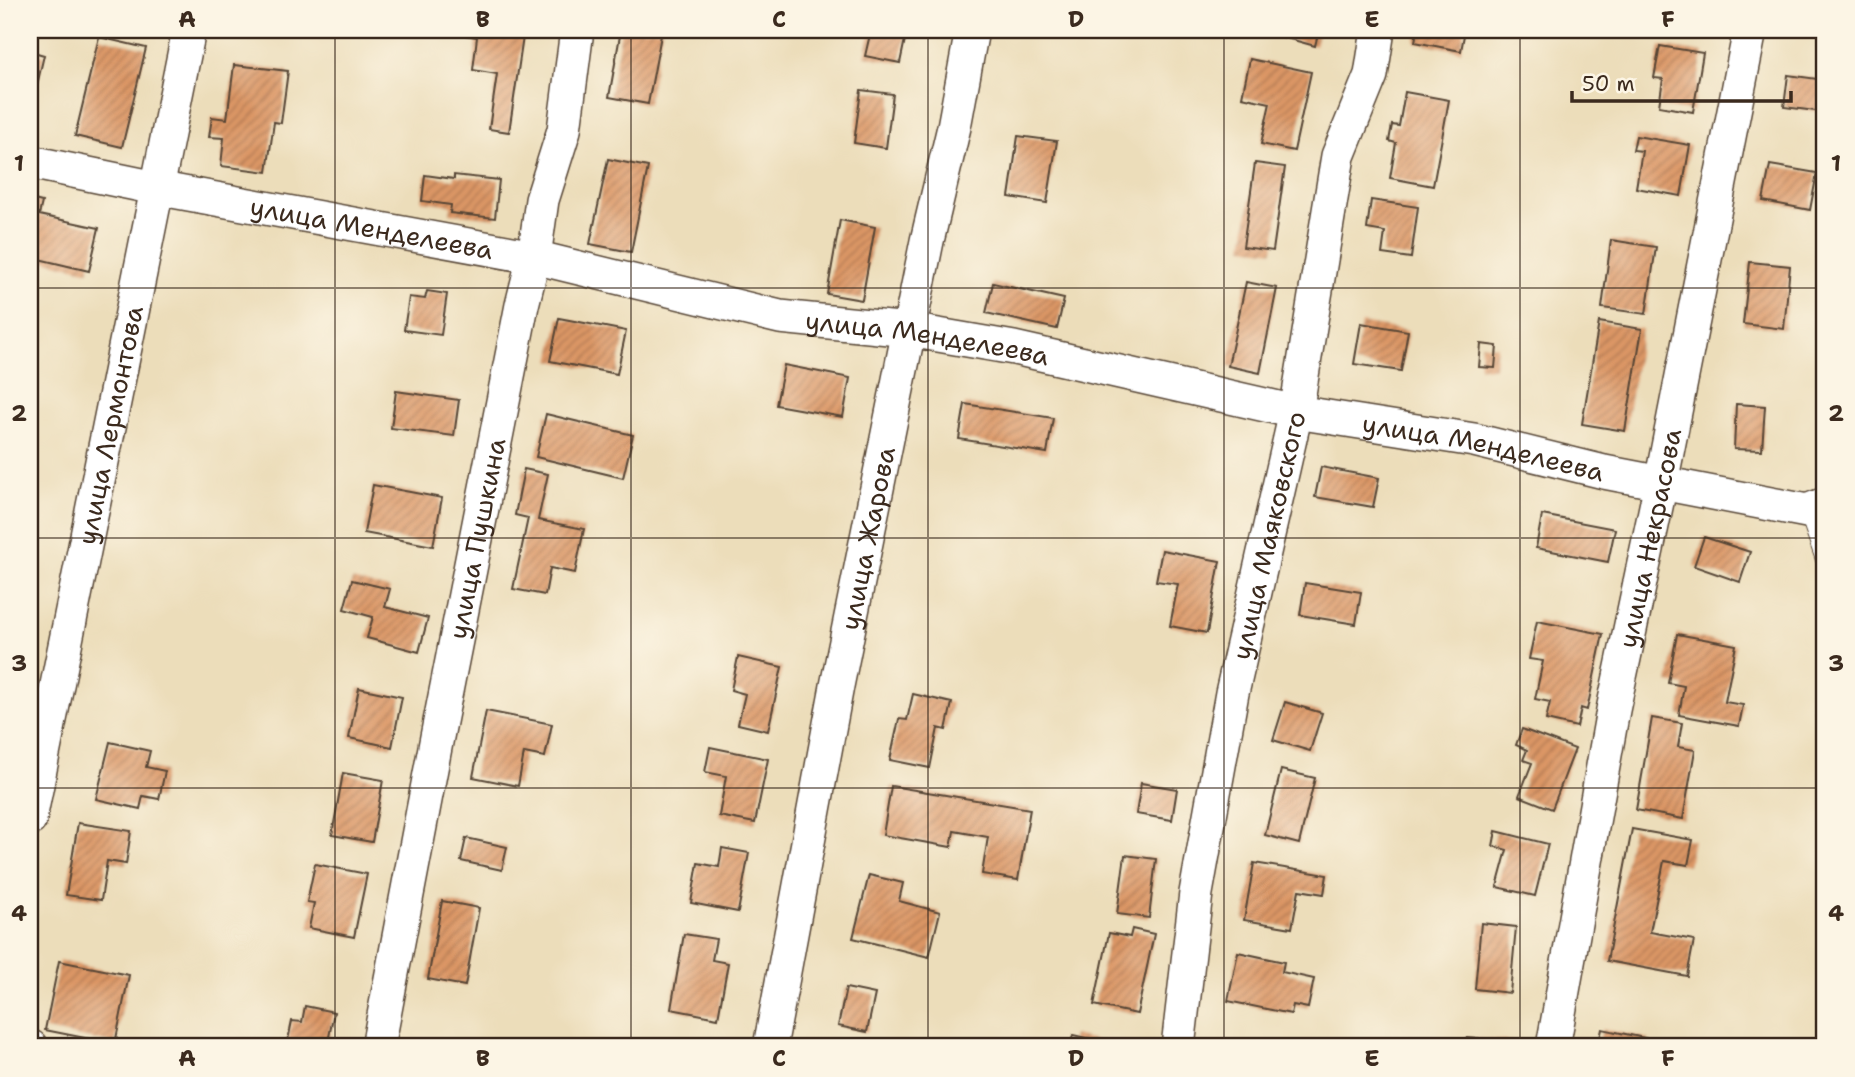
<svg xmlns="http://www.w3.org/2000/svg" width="1855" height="1077" viewBox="0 0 1855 1077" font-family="'Shantell Sans',sans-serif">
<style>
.building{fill:url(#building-hatch)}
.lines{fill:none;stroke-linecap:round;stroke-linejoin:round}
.service-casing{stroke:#564535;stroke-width:18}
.minor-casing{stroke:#564535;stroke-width:36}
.service{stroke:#fff;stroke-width:16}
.minor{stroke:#fff;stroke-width:33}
.grid{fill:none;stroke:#3b2a1e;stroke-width:2;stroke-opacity:0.55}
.labels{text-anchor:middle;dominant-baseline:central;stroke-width:7;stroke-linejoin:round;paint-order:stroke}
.street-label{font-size:26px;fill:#3b2a1e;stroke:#fcf5e5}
.neatline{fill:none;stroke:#3b2a1e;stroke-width:2.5}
.grid-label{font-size:23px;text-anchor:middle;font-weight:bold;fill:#3b2a1e}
</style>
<defs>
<pattern id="building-hatch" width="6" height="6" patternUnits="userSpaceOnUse" patternTransform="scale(1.75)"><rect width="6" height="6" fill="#db9665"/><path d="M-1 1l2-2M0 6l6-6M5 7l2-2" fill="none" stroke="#b37b53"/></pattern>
</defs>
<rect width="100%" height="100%" fill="#fcf5e5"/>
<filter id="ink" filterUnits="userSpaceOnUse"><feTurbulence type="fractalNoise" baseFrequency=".0143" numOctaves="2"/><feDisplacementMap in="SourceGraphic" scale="14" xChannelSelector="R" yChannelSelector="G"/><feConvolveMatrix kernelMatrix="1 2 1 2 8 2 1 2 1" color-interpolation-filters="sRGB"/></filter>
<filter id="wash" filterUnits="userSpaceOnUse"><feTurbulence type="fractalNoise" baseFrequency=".00686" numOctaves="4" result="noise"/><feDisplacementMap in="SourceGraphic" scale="28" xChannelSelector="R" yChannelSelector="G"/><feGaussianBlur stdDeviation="1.57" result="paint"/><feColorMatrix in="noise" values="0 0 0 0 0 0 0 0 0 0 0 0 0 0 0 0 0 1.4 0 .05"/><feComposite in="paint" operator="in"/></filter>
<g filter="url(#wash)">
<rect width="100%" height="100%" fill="#ecddba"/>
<g id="blocks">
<!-- building -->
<path class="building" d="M458 30H524L509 132 489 129 497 74 473 70 477 37 458 34Z
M621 30H662L648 104 609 97Z
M871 30H907L900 63 865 56Z
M1257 30H1319L1315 46Z
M1417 30H1465L1461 51 1415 42Z
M99 37 146 48 122 147 75 136Z
M1660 46 1703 53 1693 112 1659 106 1663 79 1654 78Z
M30 51 44 55 31 111H30Z
M1250 59 1311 72 1294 151 1261 144 1270 103 1242 97Z
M234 65 288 71 281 123 274 122 267 172 221 166 224 138 209 137 212 117 227 119Z
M1788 75 1825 80 1824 112 1784 107Z
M861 90 893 94 886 148 854 143Z
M1405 92 1449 100 1433 186 1390 178 1396 143 1389 141 1392 125 1399 126Z
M1018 136 1057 141 1047 203 1009 197Z
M1636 136 1690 145 1681 196 1636 188 1642 151 1633 150Z
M608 159 648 167 631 252 590 244Z
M1255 163 1285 167 1273 251 1243 247Z
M1770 165 1817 173 1810 210 1763 201Z
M425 175 454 179V175L499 180 495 218 450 213 451 205 422 201Z
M30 199 42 202 39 215 99 228 89 271 30 257Z
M1371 200 1418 207 1411 258 1382 254 1385 232 1367 229Z
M840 220 875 227 862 300 827 294Z
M1611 240 1656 247 1646 314 1602 308Z
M1750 262 1790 266 1784 329 1743 324Z
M1246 282 1277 288 1260 373 1228 366Z
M993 283 1064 299 1057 329 986 313Z
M427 291 447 294 441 335 404 330 409 297 425 299Z
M559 318 626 331 617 374 550 361Z
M1599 322 1642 329 1625 431 1582 424Z
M1361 323 1408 331 1401 371 1354 364Z
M1481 344 1497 346 1495 368 1479 367Z
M784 365 850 378 843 417 776 405Z
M396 391 459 400 454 436 391 428Z
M965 404 1053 418 1047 453 959 439Z
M1736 404 1765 406 1762 450 1734 449Z
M546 414 633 435 623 478 536 457Z
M1321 467 1379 478 1373 507 1315 497Z
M524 469 548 474 538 520 584 529 575 573 550 568 545 595 513 589 528 518 515 515Z
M373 485 442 498 433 546 364 533Z
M1542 515 1615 529 1608 562 1536 548Z
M1704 537 1750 552 1740 582 1694 566Z
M1162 550 1220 561 1207 633 1170 626 1178 584 1156 581Z
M352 580 390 589 385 607 428 618 419 652 367 638 373 617 344 609Z
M1305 583 1361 592 1356 624 1300 615Z
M1537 621 1603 634 1587 710 1581 708 1577 727 1546 720 1550 702 1535 699 1543 661 1529 659Z
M1677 634 1736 645 1725 702 1743 705 1739 726 1679 715 1684 686 1668 683Z
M738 657 782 667 768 731 738 724 745 694 731 690Z
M359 688 402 697 392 747 349 738Z
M913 694 952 703 946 730 938 728 930 768 890 760 899 719 907 720Z
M1285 702 1322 713 1310 751 1273 740Z
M486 711 552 724 545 757 524 753 518 786 473 777Z
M1825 712V734L1816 717Z
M1652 718 1682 723 1678 747 1695 750 1683 819 1636 810Z
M1522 729 1575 749 1552 809 1519 796 1532 763 1523 760 1527 750 1516 745Z
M110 742 150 751 146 767 165 771 159 799 143 796 140 809 96 799Z
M710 747 768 759 755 823 719 816 726 776 705 772Z
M1281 770 1315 778 1299 844 1265 835Z
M343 773 383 780 372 842 332 835Z
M1141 783 1177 789 1172 820 1136 814Z
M891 786 1030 809 1018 880 982 874 988 837 954 831 951 847 883 835Z
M78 823 131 831 126 864 107 861 101 900 66 895Z
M1632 829 1693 840 1688 865 1664 861 1650 932 1694 940 1687 976 1607 961Z
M1496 831 1548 844 1535 896 1497 887 1507 850 1493 846Z
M466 838 507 847 502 870 461 861Z
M722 848 749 853 738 912 691 903 698 863 719 867Z
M1125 855 1156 859 1149 918 1117 914Z
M1254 863 1327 875 1324 894 1299 890 1292 928 1244 920Z
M315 864 367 874 354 937 309 928 314 903 307 902Z
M869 875 903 883 899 901 940 912 929 957 853 938Z
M442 901 479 908 465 986 428 979Z
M1481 923 1516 927 1510 993 1475 989Z
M1132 929 1154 934 1137 1014 1094 1005 1109 933 1130 937Z
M684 934 716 939 712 960 728 963 718 1018 671 1009Z
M1238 952 1284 962 1282 972 1314 979 1308 1008 1293 1005 1291 1014 1228 1001Z
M59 961 129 975 115 1044 45 1030Z
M846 988 875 994 867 1032 838 1026Z
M305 1006 334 1012 327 1047H297L287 1045 292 1021 302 1022Z
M1602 1029 1649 1039 1647 1047H1598Z
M1073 1035 1121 1046 1120 1047H1070Z
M1466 1038 1515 1042V1047H1465Z"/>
</g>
</g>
<g filter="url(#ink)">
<use href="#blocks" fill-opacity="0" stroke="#564535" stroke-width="2"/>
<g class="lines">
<!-- service casing -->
<g class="service-casing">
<path id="service" d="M1807 511 1825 562"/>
</g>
<!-- minor casing -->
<g class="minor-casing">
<g id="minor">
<path id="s1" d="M30 162 156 188 534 257 780 317 909 330 1014 348 1296 412 1474 440 1604 472 1807 511 1825 504"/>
<path id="s2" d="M30 819 189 30"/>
<path d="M30 1047H31"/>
<path id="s3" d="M378 1047 437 737 522 305 534 257 542 200 564 130 577 30"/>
<path id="s4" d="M770 1047 837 686 927 241 954 127 972 30"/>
<path id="s5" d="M1178 1047 1196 893 1232 693 1296 412 1338 156 1371 75 1378 30"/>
<path id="s6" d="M1553 1047 1613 710 1661 483 1750 30"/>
</g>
</g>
<!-- service -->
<use href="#service" class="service"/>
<!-- minor -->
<use href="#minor" class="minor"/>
</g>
</g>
<!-- grid -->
<path class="grid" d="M335 30V1047M631 30V1047M928 30V1047M1224 30V1047M1520 30V1047M30 288H1825M30 538H1825M30 788H1825"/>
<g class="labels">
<!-- street labels -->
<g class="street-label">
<text stroke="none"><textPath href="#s1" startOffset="348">улица Менделеева</textPath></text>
<text stroke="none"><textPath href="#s1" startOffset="915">улица Менделеева</textPath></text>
<text stroke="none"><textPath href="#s2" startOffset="402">улица Лермонтова</textPath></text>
<text stroke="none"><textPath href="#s1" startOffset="1482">улица Менделеева</textPath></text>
<text stroke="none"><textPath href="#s5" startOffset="520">улица Маяковского</textPath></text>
<text stroke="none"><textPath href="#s3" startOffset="518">улица Пушкина</textPath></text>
<text stroke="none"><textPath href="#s4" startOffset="518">улица Жарова</textPath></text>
<text stroke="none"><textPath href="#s6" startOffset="518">улица Некрасова</textPath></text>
</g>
</g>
<!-- margin -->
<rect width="1855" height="1077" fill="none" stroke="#fcf5e5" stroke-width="77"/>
<!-- scale -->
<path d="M1572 91v10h219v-10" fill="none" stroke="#3b2a1e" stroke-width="3.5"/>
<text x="1582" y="91" font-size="21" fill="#3b2a1e" stroke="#fcf5e5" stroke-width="5" paint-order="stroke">50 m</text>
<rect x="38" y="38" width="1778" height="1000" class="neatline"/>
<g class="grid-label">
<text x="187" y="27">A</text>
<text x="483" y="27">B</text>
<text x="779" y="27">C</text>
<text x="1076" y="27">D</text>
<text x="1372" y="27">E</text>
<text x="1668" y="27">F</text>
<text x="19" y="171">1</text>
<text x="1836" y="171">1</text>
<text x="19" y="421">2</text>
<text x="1836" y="421">2</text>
<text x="19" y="671">3</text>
<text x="1836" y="671">3</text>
<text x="19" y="921">4</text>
<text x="1836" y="921">4</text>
<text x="187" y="1066">A</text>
<text x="483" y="1066">B</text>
<text x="779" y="1066">C</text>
<text x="1076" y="1066">D</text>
<text x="1372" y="1066">E</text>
<text x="1668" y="1066">F</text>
</g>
</svg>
